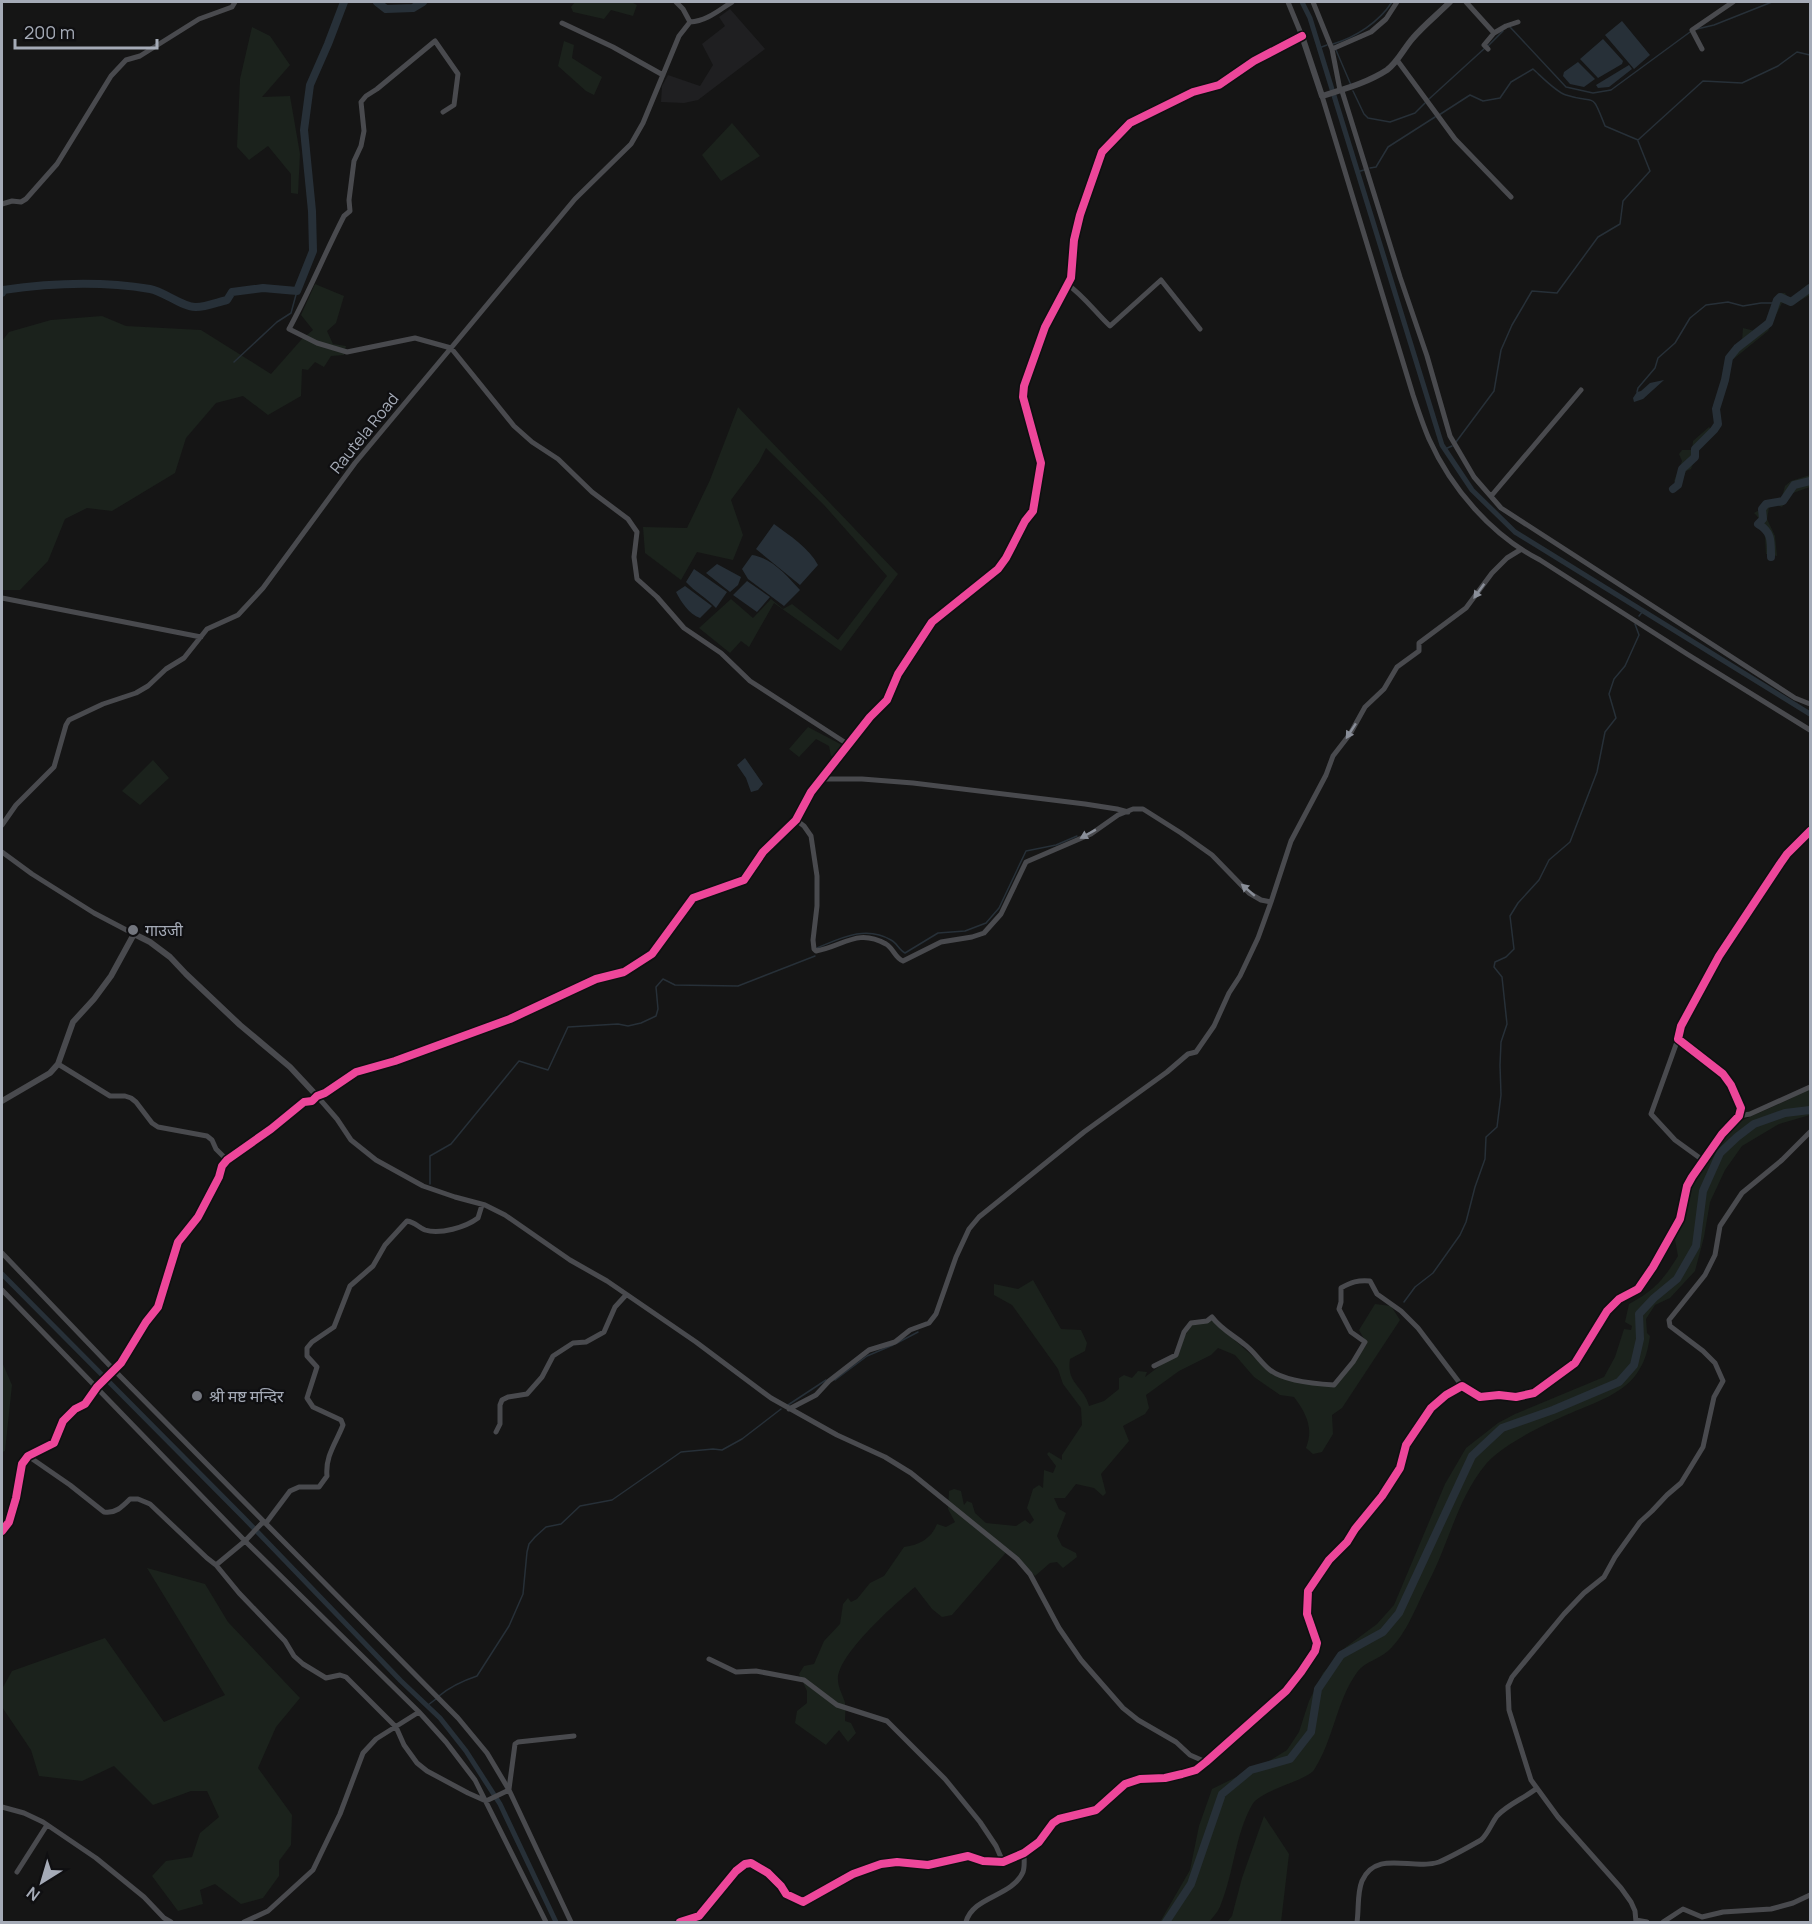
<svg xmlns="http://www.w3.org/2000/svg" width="1812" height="1924" viewBox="0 0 1812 1924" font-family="Manrope,'Noto Sans Devanagari',sans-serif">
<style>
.built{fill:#1f1f21}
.green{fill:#1b221c}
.water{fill:#273038}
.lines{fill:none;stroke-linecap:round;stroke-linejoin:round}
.stream{stroke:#273038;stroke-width:1.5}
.canal{stroke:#273038;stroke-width:5}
.river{stroke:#273038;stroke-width:8}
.minor{stroke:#494a4e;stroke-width:5}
.tertiary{stroke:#494a4e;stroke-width:6}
.cycleway-casing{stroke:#0f0f11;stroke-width:11}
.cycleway{stroke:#ed469a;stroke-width:8}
.oneway{fill:#898e98}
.poi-dot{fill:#73767e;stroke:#0f0f11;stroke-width:2}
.labels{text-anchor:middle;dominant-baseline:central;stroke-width:4.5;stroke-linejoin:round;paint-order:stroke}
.street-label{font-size:16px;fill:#a5abb7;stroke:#0f0f11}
.poi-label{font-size:16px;fill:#a5abb7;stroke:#0f0f11;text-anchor:start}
</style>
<rect width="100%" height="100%" fill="#151515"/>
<!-- built -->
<path class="built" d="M730 9 765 49 698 100 684 103 661 102 662 86 668 75 700 86 713 65 702 44 725 26 719 17Z"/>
<!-- green -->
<path class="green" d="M575 2H631L637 5 633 16 611 10 604 19 573 12 571 7Z
M252 27 270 36 290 65 262 97 290 96 300 154 298 194 291 193V174L268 146 249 160 237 147 240 79Z
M564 41 574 45 572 58 602 77 594 95 586 91 558 66Z
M732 123 760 156 721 181 702 155Z
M1810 283V295L1792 305 1782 303 1768 331 1731 361 1728 371H1723C1726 358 1730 348 1742 341L1743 328 1755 331 1769 317 1779 293H1785L1789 299C1798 295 1802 287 1810 283Z
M315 284 344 296 336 323 327 331 333 344 346 346 344 355 331 356 324 367 315 362 308 370 302 369 301 396 268 415 243 396 216 403 186 438 175 473 112 511 87 508 65 519 48 561 20 590H2V341L9 332 51 320 102 316 126 326 201 330 271 374 301 340 313 330 301 315Z
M738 407 898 574 841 651 774 603 749 647 741 641 730 653 699 628 731 599 753 618 771 599 783 609 792 604 838 640 887 576 824 505 766 448 759 462 731 500 743 535 733 560 697 552 681 580 645 553 643 527 687 528 710 480Z
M1709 427 1714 432 1697 448 1695 459 1691 469 1686 471 1681 484 1674 481 1682 461 1679 454 1682 450H1692L1693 441Z
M1810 475V487L1790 494 1782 507 1774 504 1769 508 1767 519 1775 536 1777 556 1766 554C1765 539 1766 524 1754 513L1761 509 1763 502 1779 499 1782 497 1785 486 1791 481Z
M808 727 844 746 846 755 831 756 829 746 816 739 799 757 789 749Z
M153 760 169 778 140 805 122 791Z
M1810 1088V1115L1779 1124 1742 1146 1725 1170 1710 1202 1704 1237 1695 1271 1670 1298 1655 1305 1646 1319 1647 1333 1650 1336C1648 1349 1646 1359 1639 1370 1626 1393 1594 1403 1571 1413 1547 1423 1503 1444 1486 1464 1458 1497 1449 1543 1429 1581 1417 1604 1407 1634 1388 1651 1379 1659 1365 1662 1358 1671 1336 1701 1334 1739 1314 1770 1306 1781 1260 1790 1252 1805 1235 1835 1234 1872 1221 1904 1219 1911 1213 1917 1209 1922H1160L1190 1870 1199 1826 1212 1789 1269 1761 1287 1750 1299 1732 1309 1701 1323 1673 1346 1647 1377 1624 1394 1605 1445 1484 1466 1448 1498 1423 1515 1414 1604 1377 1615 1357 1624 1329 1631 1330 1632 1326 1625 1322 1629 1304C1655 1290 1663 1280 1678 1256L1675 1240 1683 1218 1691 1188 1719 1143 1736 1123 1790 1099Z
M1033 1280 1061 1329 1081 1330 1087 1343 1085 1351 1070 1359C1066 1384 1084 1386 1089 1406L1104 1401 1119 1389V1378L1124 1375 1132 1378 1138 1371 1147 1372 1145 1377 1180 1351 1184 1337 1192 1325 1212 1320 1274 1375 1335 1386 1367 1344 1359 1330 1375 1304 1391 1306 1400 1320 1342 1408 1332 1415 1333 1434 1322 1452 1313 1454 1306 1448C1314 1428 1306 1413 1294 1397L1280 1395 1254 1377 1235 1355 1218 1348 1211 1355 1179 1371 1146 1395 1149 1408 1145 1414 1123 1426 1129 1441 1101 1474 1106 1493 1103 1496 1094 1488 1076 1484 1065 1498H1054L1059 1509 1066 1513 1057 1536 1062 1546 1076 1553 1077 1557 1063 1568 1057 1562 1050 1563 1035 1576 1009 1549 952 1615 942 1617 932 1609 915 1587C896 1603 836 1656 838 1680 838 1688 843 1695 845 1703 846 1709 845 1715 845 1721L851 1723 856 1733 848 1742 839 1730 826 1745 795 1723 797 1711 807 1703V1691L799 1674 804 1666 814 1664 824 1641 840 1624 843 1604 848 1598 851 1602 857 1599 870 1583 884 1576 904 1547C919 1545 931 1539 937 1524L946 1527 955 1522 948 1509 949 1491 954 1489 961 1491 964 1505 967 1501 972 1503 975 1513 986 1523 1016 1526 1025 1520 1030 1524 1034 1520 1027 1508 1033 1489 1039 1485 1043 1488 1044 1470 1053 1473 1056 1466 1047 1454 1049 1452 1062 1460V1455L1082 1425 1081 1408 1063 1384 1058 1369 1012 1305 994 1295V1284L1018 1289Z
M2 1362 12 1385 5 1451 2 1452Z
M147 1568 205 1584 228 1622 300 1698 276 1727 258 1768 292 1815 291 1845 279 1861V1876L263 1898 241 1904 215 1884 200 1890 203 1904 178 1911 152 1876 166 1861 192 1857 200 1833 219 1817 207 1791H191L153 1805 114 1766 82 1781 39 1776 31 1750 2 1707V1689L12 1671 105 1638 164 1722 225 1695Z
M1264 1816 1289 1854 1281 1922H1227L1232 1916 1242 1878Z"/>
<!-- water -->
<path class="water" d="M1622 21 1650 55 1634 69 1605 35Z
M1603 39 1623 61 1622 64 1598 78 1580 59Z
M1578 62 1595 79 1584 87 1570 84 1563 76 1564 72Z
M1629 65 1632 69 1609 87 1598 88 1596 85Z
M1664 380 1643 399 1634 402 1633 398 1637 392 1641 391 1650 383Z
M774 524C789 535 809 548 818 565L800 585 756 549Z
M752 555C772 558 787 576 800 590L784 606 748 579 742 569Z
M717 564 741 577 738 585 730 592 706 573Z
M694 569 727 592 716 608C707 598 695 592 686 582Z
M747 581 770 597 757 612 733 595Z
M685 586 712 606 700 618C689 614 681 602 676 592Z
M745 758 763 784 758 790 751 792 746 778 737 765Z"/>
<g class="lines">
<!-- stream -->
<path class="stream" d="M1510 27 1566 87 1593 93 1611 90 1690 32
M1697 29 1714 25 1772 2
M1333 44C1356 37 1379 22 1392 2
M1488 46 1503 31
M1319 48 1327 45
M1336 50 1351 85
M1353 91 1364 114 1368 118 1390 122 1415 113 1425 103
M1429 99 1485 48
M1439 115 1470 95 1483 101 1500 98 1511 82 1533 69C1541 76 1556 92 1566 95 1597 105 1591 90 1605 126L1638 140 1703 81 1742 83 1778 66 1797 52 1810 55
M1370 168 1376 167 1388 147 1435 117
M1357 172 1364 170
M234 362 277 322 291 313 297 291
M1637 392 1638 388 1655 368 1658 358 1675 343 1690 318 1706 305 1728 302 1743 306 1761 303H1776
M1456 442 1494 391 1501 350 1512 325 1532 291 1557 293 1598 237 1620 224 1623 201 1650 171 1638 141
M1445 449 1452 446
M1639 616 1643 611
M817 948C841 938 866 925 891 940 897 943 899 950 905 953L938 933 965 931 986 923 999 908 1026 851 1056 845 1077 836
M430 1184V1156L451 1144 519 1061 548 1070 568 1027 618 1024 628 1026 641 1023 656 1016 658 1009 656 987 663 979 675 985 738 986 815 956
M1404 1302 1415 1287 1433 1273 1460 1235 1466 1222 1475 1187 1485 1159 1486 1137 1497 1127 1501 1095 1500 1065 1501 1042 1507 1024 1502 977 1494 967 1495 962 1506 957 1514 949 1510 916 1518 903 1539 880 1549 860 1570 842 1597 772 1605 732 1616 718 1609 694 1614 679 1625 666 1639 635 1635 624
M897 1343 918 1332
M835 1380 867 1356 893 1345
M788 1405 826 1380
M439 1696C451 1686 462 1681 477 1676L509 1626 523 1594 527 1552 529 1544 535 1537 546 1527 561 1524 580 1506 612 1500 681 1452 713 1449 722 1450 742 1439 781 1409
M428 1705 436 1699"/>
<!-- canal -->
<path class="canal" d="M1302 2 1310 18 1442 445 1472 490 1515 532 1810 714
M2 1274 244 1518 401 1681 440 1718 466 1751 500 1804 556 1922"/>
<!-- river -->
<path class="river" d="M377 2 386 9 413 8 423 2
M2 293 3 290C51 283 101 281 150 289 163 291 184 308 196 307 206 307 218 302 227 300L232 292 263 288 297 291 313 251 312 211 304 130 310 85 328 44 344 2
M1673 489 1678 485 1682 469 1695 457V449L1714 430 1718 424 1716 409 1725 380 1729 358 1737 348 1769 323 1777 300 1780 297 1791 302 1810 288
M1771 557C1771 541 1772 532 1758 524L1763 519 1762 509 1766 504 1783 501 1794 485 1810 481
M1166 1922 1191 1884 1222 1794 1251 1770 1290 1759 1311 1732 1318 1689 1341 1655 1383 1632 1399 1613 1472 1456 1502 1428 1553 1410 1619 1382 1634 1365 1640 1339 1639 1314 1654 1298 1677 1279 1696 1246 1703 1191 1720 1153 1737 1137 1754 1124 1785 1113 1810 1110"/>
<!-- minor -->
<path class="minor" d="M676 2 683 9 690 22
M1288 2 1302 36
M1313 2 1332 49 1340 90
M1466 2 1494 33 1484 45 1488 49
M690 22C707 21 719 10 732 2
M562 23 613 47 663 75
M1494 33 1506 26 1518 22
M1332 49 1371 32 1386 19 1397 2
M1702 49 1692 30 1733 2
M1397 60 1455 139 1511 197
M1342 91 1400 277 1427 356 1450 436 1474 477 1501 508 1795 698 1810 704
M1322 96 1413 395C1418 410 1423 425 1429 439 1451 488 1491 535 1540 560L1687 654 1810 730
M443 112 454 105 458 74 435 41 377 89 366 96 361 102 364 131 361 146 354 161 349 200 350 211 344 216C325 253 309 292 289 329L317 343 347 352 415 338 451 348 514 426 532 442 558 459 592 492 628 519 637 532 634 557 637 579 657 597 684 628 721 653 750 681 849 745
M2 204 12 201 21 202 26 199 57 164 111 76 126 60 140 56 199 19 232 7 235 2
M1067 284C1084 296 1095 312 1110 326L1161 280 1200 329
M1492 495 1581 390
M2 598 201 637
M821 779H862L913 783 1085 804 1117 809 1128 812
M796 820 804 826 811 836 817 876V906L813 940 814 949 816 951C844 946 857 928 886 944 894 949 895 958 903 961L941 942 972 937 984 933 1001 914 1026 862 1091 834 1118 815 1133 809H1143L1181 833 1212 855 1249 893 1261 900 1271 902 1291 841 1326 775 1333 756 1350 734 1365 707 1384 689 1397 667 1419 651V643L1466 608 1492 573 1507 558 1520 550
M2 825 16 805 54 767 66 725 69 720 103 704 136 693 148 686 166 669 184 658 207 629 238 615 263 588 355 463 451 348 575 199 631 144 643 123 679 36 690 22
M2 852 32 874 94 913 134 934
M1678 1039 1651 1114 1675 1140 1704 1161
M58 1064 110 1096H125L131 1098 136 1102 152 1123 158 1127 207 1136 212 1140 216 1149 227 1160
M1739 1116 1750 1114 1810 1087
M2 1253 114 1370 458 1718 487 1753 509 1790
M2 1290 245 1541 419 1712 446 1742 475 1780 546 1922
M1154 1366 1176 1355 1184 1332 1191 1323 1207 1321 1212 1317C1221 1329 1233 1335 1244 1344 1254 1351 1261 1363 1270 1370 1284 1381 1317 1384 1334 1385L1353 1362 1365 1342 1351 1332 1339 1309 1341 1302V1288C1351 1282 1358 1280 1370 1281L1377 1294 1401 1311 1418 1328 1462 1386
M789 1409 816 1395 829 1381 869 1350 895 1342 910 1330 929 1323 936 1314 956 1257 969 1229 979 1217 1084 1132 1167 1072 1188 1054 1196 1052 1214 1026 1229 993 1240 976 1258 938 1271 902
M496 1432 500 1424V1405L502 1400 508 1397 527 1394 542 1377 553 1356 573 1343 586 1342 604 1332 615 1307 626 1295
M28 1456 70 1485 104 1512C115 1514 122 1507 130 1499H138L150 1504 207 1558 216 1565 245 1541 262 1523H266L290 1491 299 1487H319L327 1476C325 1456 336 1443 343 1425L341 1420 313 1407 307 1398 317 1367 307 1356V1348L312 1342 334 1327 350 1286 373 1266 385 1245 407 1221C415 1222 418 1227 425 1230 440 1235 466 1227 478 1218L482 1205
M2 1531 9 1522 16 1498 22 1464 28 1456 54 1443 63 1421 75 1409 85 1404 97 1387 121 1363 146 1322 158 1307 178 1242 198 1217 219 1177 222 1166 227 1160 271 1129 304 1102 312 1101 317 1096 337 1119 351 1140 376 1160 423 1186 455 1197 485 1205 505 1215 570 1260 607 1281 696 1342 771 1398 837 1435 885 1457 911 1473 1017 1559 1030 1574 1059 1628 1081 1660 1123 1708 1138 1720 1176 1742 1190 1755 1206 1762
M216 1565 239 1593 285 1641 294 1656 303 1664 326 1678 340 1675 346 1677 396 1727 404 1745 417 1763 427 1771 468 1793 486 1801 509 1790 571 1922
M709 1659 736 1672 756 1671 804 1680 837 1705 887 1721 945 1779 980 1822 996 1846 1003 1862
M509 1789 515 1744 518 1742 574 1736
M2 1807 24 1813 43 1822 96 1858 144 1897 164 1918 171 1922
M17 1872 47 1825
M1636 1920 1647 1922
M244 1922 268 1911 313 1870 340 1814 363 1753 376 1739 419 1712
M680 1922 699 1916 736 1871 745 1864 751 1863 768 1873 781 1886 786 1894 803 1902 853 1874 881 1864 897 1862 928 1865 968 1856 983 1861 1003 1862 1024 1853 1039 1842 1053 1823 1059 1819 1096 1810 1125 1784 1140 1779 1165 1778 1182 1774 1196 1770 1206 1762 1286 1691 1301 1672 1315 1651 1317 1643 1307 1614 1308 1591 1329 1560 1347 1542 1355 1529 1382 1496 1400 1468 1406 1445 1431 1408 1446 1395 1462 1386 1480 1397 1499 1395 1516 1397 1534 1393 1575 1363 1607 1311 1619 1299 1638 1289 1653 1267 1680 1219 1687 1186 1692 1177 1722 1134 1739 1116 1741 1108 1731 1085 1723 1074 1678 1039 1681 1026 1719 956 1780 864 1787 854 1810 831
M966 1922C973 1896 1012 1897 1023 1872 1025 1866 1024 1859 1024 1853
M1357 1922C1359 1909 1357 1893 1362 1881 1376 1849 1413 1871 1439 1862 1453 1856 1467 1848 1481 1840 1488 1834 1491 1824 1497 1816 1508 1804 1525 1798 1537 1788
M1636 1922 1635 1911 1631 1902 1621 1888 1558 1817 1531 1780 1509 1710 1508 1686 1512 1677 1564 1614 1584 1593 1604 1577 1615 1557 1640 1522 1652 1511 1667 1495 1681 1483 1703 1447 1714 1397 1723 1381 1715 1363 1703 1351 1670 1326 1669 1320 1705 1275 1715 1255 1720 1226 1742 1193 1782 1160 1810 1132
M1663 1922 1683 1909 1702 1917 1723 1912 1771 1909 1793 1903 1810 1895"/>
<!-- tertiary -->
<path class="tertiary" d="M2 1101 50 1073 58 1064 73 1022 94 999 111 976 134 934 150 942 170 957 186 974 240 1025 290 1067 317 1096 325 1093 356 1072 395 1061 510 1019 596 979 624 972 652 954 693 898 744 880 763 852 796 820 811 792 870 717 887 700 898 674 932 622 998 569 1006 558 1025 521 1033 511 1041 463 1023 397 1024 386 1045 327 1071 278 1074 240 1080 215 1102 152 1130 123 1193 92 1219 85 1254 61 1302 36 1322 96C1344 89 1367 83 1387 70 1398 62 1404 48 1413 38 1424 25 1438 14 1450 2"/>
<!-- cycleway casing -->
<g class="cycleway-casing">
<path id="cycleway" d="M2 1531 9 1522 16 1498 22 1464 28 1456 54 1443 63 1421 75 1409 85 1404 97 1387 121 1363 146 1322 158 1307 178 1242 198 1217 219 1177 222 1166 227 1160 271 1129 304 1102 312 1101 317 1096 325 1093 356 1072 395 1061 510 1019 596 979 624 972 652 954 693 898 744 880 763 852 796 820 811 792 870 717 887 700 898 674 932 622 998 569 1006 558 1025 521 1033 511 1041 463 1023 397 1024 386 1045 327 1071 278 1074 240 1080 215 1102 152 1130 123 1193 92 1219 85 1254 61 1302 36
M680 1922 699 1916 736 1871 745 1864 751 1863 768 1873 781 1886 786 1894 803 1902 853 1874 881 1864 897 1862 928 1865 968 1856 983 1861 1003 1862 1024 1853 1039 1842 1053 1823 1059 1819 1096 1810 1125 1784 1140 1779 1165 1778 1182 1774 1196 1770 1206 1762 1286 1691 1301 1672 1315 1651 1317 1643 1307 1614 1308 1591 1329 1560 1347 1542 1355 1529 1382 1496 1400 1468 1406 1445 1431 1408 1446 1395 1462 1386 1480 1397 1499 1395 1516 1397 1534 1393 1575 1363 1607 1311 1619 1299 1638 1289 1653 1267 1680 1219 1687 1186 1692 1177 1722 1134 1739 1116 1741 1108 1731 1085 1723 1074 1678 1039 1681 1026 1719 956 1780 864 1787 854 1810 831"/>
</g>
<!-- cycleway -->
<use href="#cycleway" class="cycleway"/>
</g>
<!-- one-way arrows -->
<defs><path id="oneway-solid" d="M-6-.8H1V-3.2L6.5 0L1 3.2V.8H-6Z" transform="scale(1.5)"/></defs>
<g class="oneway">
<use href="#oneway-solid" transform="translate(1479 591) rotate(126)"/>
<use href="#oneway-solid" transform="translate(1351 731) rotate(123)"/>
<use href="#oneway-solid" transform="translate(1088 834) rotate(151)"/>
<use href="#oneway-solid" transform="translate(1248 890) rotate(-139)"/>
</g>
<!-- markers -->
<g class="poi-dot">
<circle cx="133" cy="930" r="6"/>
<circle cx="197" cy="1396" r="6"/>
</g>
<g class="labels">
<!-- street labels -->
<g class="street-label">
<text transform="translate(364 433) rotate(-51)">Rautela Road</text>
</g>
<!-- poi labels -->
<g class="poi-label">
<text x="145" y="930">गाउजी</text>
<text x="209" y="1396">श्री मष्ट मन्दिर</text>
</g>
</g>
<!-- border -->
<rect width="1812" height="1924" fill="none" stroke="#a5abb7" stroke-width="6"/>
<!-- north arrow -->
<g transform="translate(42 1882) rotate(217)" stroke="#0f0f11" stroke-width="4.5" paint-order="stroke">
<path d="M0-4.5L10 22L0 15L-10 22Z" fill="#a5abb7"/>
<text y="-9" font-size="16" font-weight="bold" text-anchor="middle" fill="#a5abb7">N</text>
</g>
<!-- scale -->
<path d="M15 39v9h142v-9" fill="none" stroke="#a5abb7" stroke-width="3"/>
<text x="24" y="39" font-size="18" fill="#a5abb7" stroke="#0f0f11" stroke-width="4.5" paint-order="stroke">200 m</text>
</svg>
